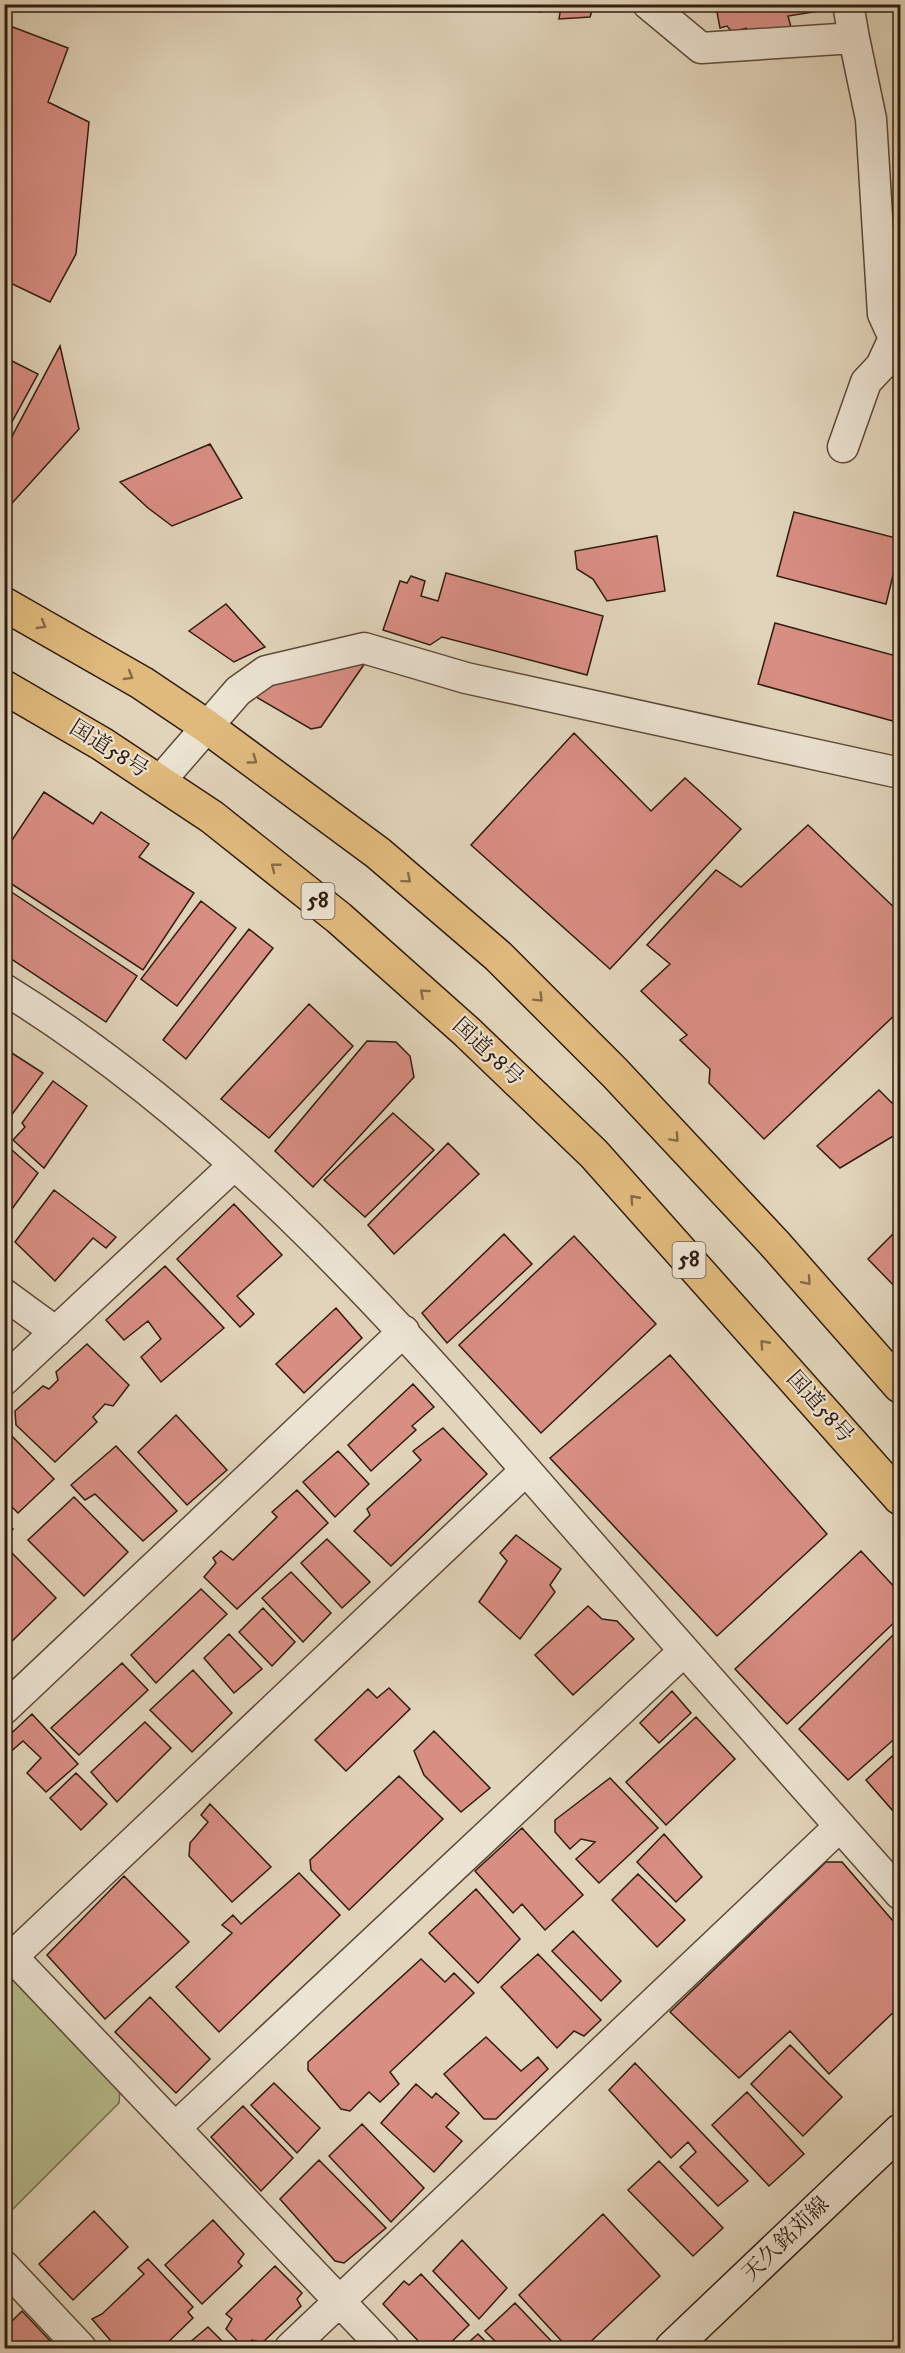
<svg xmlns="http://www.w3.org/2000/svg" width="905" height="2353" viewBox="0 0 905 2353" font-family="'IM FELL DW Pica','Noto Serif JP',serif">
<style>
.green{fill:#b6bc8d;stroke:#746c4e;stroke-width:1.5}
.building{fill:#d98e84;stroke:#311c10;stroke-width:1.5}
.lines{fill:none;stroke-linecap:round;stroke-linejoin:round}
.street-casing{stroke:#5d4a3a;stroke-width:33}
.secondary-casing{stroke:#311c10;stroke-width:36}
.highway-casing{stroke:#311c10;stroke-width:36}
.street{stroke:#ece3d2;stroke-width:30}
.secondary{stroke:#ece3d2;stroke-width:33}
.highway{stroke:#e0ba7d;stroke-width:33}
.oneway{stroke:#886b46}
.labels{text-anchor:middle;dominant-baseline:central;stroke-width:4.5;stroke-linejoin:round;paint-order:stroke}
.shield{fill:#ece3d2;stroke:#69584a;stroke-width:1.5}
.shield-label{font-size:21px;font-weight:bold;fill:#311c10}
.street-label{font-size:22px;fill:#311c10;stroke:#ece3d2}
</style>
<rect width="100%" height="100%" fill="#e1d4ba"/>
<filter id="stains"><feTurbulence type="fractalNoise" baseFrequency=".00333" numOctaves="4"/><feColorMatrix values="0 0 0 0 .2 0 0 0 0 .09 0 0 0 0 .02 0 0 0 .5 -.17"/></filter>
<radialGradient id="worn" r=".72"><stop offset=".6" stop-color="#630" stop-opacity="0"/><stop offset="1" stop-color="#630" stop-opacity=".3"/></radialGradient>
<!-- green -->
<path class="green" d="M5 1966 120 2088 119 2103 5 2217Z"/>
<!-- building -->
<path class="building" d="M537 4H594L590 17 559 19 561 6 540 12Z
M824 4 826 10 788 16 791 27 753 38 746 28 732 32 727 26 720 28 717 12 738 4Z
M10 26 68 48 48 102 89 122 76 254 50 302 4 280V37Z
M60 346 79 429 4 512V438L10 440Z
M4 357 38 374 7 431 4 429Z
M210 444 242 498 172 526 148 508 120 482Z
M794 512 900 539V556L898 555 886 604 777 576Z
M657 536 665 591 607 601 593 579 577 569 575 551Z
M446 573 603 616 587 675 442 637 430 645 383 630 400 581 407 583 411 576 425 581 421 596 438 601Z
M226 604 265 647 234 662 189 631Z
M775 623 900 657V723L758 684Z
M365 663 321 727 311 729 256 697 259 686Z
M574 733 651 811 685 778 741 829 610 969 471 845Z
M44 792 93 824 101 812 149 844 139 857 194 893 143 970 4 879V852Z
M808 825 900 913V1010L764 1139 709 1083 710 1069 680 1040 687 1035 641 991 670 964 647 945 716 870 741 887Z
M4 887 137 976 106 1022 4 954Z
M201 901 236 928 177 1006 141 979Z
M249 929 273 948 186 1059 163 1040Z
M309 1004 353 1046 269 1138 221 1099Z
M367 1041 396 1042 410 1056 414 1077 313 1187 275 1151Z
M4 1048 43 1073 4 1125Z
M53 1081 87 1106 44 1168 13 1140 25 1127 22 1123Z
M879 1090 900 1111V1132L840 1168 817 1146Z
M393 1113 434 1150 365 1217 324 1180Z
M4 1143 38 1173 4 1220Z
M448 1143 479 1174 394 1254 368 1225Z
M54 1190 116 1237 106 1248 93 1238 55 1281 15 1242Z
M234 1204 282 1255 237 1296 254 1314 240 1327 177 1259Z
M900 1227V1292L868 1259Z
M504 1234 532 1264 447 1343 422 1313Z
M574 1236 656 1324 541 1433 459 1345Z
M165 1266 224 1328 161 1382 141 1357 161 1339 148 1321 124 1340 106 1320Z
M336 1308 362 1338 304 1393 276 1364Z
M87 1344 129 1385 113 1406 105 1404 93 1417 97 1422 55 1462 16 1425 15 1411 43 1386 49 1389 58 1380 56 1372Z
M670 1355 827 1534 717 1636 550 1458Z
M413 1384 434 1407 412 1426 416 1430 371 1471 348 1445Z
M176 1415 227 1470 187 1505 138 1452Z
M4 1428 54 1479 18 1513 4 1499Z
M443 1428 487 1474 391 1566 354 1531 370 1515 367 1509 421 1460 413 1451Z
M116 1446 177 1511 143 1541 95 1494 85 1500 71 1485Z
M338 1451 369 1484 335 1517 303 1482Z
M297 1490 328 1523 237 1609 204 1577 216 1563 213 1558 221 1551 233 1560 277 1517 272 1512Z
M74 1497 128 1552 84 1596 28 1540Z
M4 1521 13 1529 4 1537Z
M516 1535 561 1569 550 1585 555 1592 520 1639 479 1602 507 1561 500 1553Z
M327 1539 370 1582 342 1608 301 1563Z
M861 1551 900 1593V1617L787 1724 735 1669Z
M12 1553 56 1598 4 1649V1560Z
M291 1572 331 1613 303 1642 262 1598Z
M201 1589 227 1614 156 1683 131 1655Z
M588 1606 602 1619 617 1621 634 1639 573 1695 535 1655Z
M263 1608 295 1642 272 1666 239 1632Z
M900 1628V1734L848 1780 799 1729Z
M229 1634 262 1669 234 1693 204 1658Z
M122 1663 148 1690 79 1755 51 1728Z
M193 1670 232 1713 192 1752 150 1710Z
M389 1688 410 1709 346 1771 315 1740 368 1689 377 1698Z
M672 1691 691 1713 659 1743 640 1723Z
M32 1714 78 1764 46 1792 27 1773 41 1758 23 1741 8 1754 4 1749V1740Z
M696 1717 735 1759 666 1825 626 1782Z
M145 1722 171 1748 117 1802 91 1772Z
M434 1731 490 1788 461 1812 424 1775 414 1751Z
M900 1749V1819L866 1780Z
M76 1773 107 1804 81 1830 50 1798Z
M399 1776 443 1819 349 1910 311 1870 310 1860Z
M610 1778 658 1828 599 1883 576 1859 595 1842 581 1839 570 1849 555 1832V1820Z
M210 1804 271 1867 232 1902 189 1856 190 1843 208 1822 201 1815Z
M522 1828 583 1895 545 1930 522 1904 513 1913 475 1871Z
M664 1834 702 1877 676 1902 637 1862Z
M826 1862H842L900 1929V2006L829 2074 790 2031 739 2078 670 2012Z
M299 1873 340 1915 219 2032 176 1987 232 1933 222 1925 233 1915 241 1924Z
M638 1874 685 1920 657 1947 612 1900Z
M124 1876 189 1942 105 2019 47 1955Z
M476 1889 520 1939 478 1983 429 1933Z
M573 1931 621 1981 601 2001 552 1951Z
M538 1954 601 2020 584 2036 574 2031 557 2048 501 1987Z
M421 1959 445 1982 454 1973 474 1993 390 2072 399 2084 380 2102 369 2092 350 2111 341 2109 308 2070V2062Z
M150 1997 210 2059 176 2093 115 2032Z
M486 2037 521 2071 538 2057 548 2069 496 2119H484L444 2074Z
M790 2045 842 2097 803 2136 751 2084Z
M635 2063 748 2181 718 2206 680 2167 696 2152 688 2142 671 2158 609 2090Z
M274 2083 320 2128 297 2153 251 2105Z
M416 2084 432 2098 436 2093 459 2113 446 2127 462 2141 434 2172 381 2123Z
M747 2092 804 2154 769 2186 712 2125Z
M243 2106 293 2158 261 2191 211 2137Z
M362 2124 424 2188 391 2222 329 2156Z
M319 2160 386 2228 344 2263 335 2261 280 2199Z
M659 2161 723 2228 693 2256 628 2190Z
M94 2211 128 2247 73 2300 39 2264Z
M603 2214 660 2276 584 2348H568L519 2295Z
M213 2220 244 2254 238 2262 242 2266 202 2304 165 2265Z
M462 2240 507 2288 479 2319 433 2271Z
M148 2259 193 2307 188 2312 193 2318 162 2348H117L92 2319 102 2314 144 2274 138 2268Z
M275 2266 302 2293 297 2299 301 2306 262 2343 252 2340 244 2348 226 2329 232 2319 226 2314Z
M421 2274 469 2325 445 2348H425L383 2304 404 2281 409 2285Z
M515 2303 555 2345 552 2348H502L485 2331Z
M22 2311 57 2348H11L4 2341V2329Z
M208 2327 229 2348H183Z
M478 2334 492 2348H462Z"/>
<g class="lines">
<!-- street casing -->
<g class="street-casing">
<path id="street" d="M648 4 701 48 854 38 871 119 883 314 894 338 881 366 866 382 843 447
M848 4 854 38
M160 781 238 691 266 671 364 648 466 678 900 773
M4 989C228 1127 402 1327 573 1524 681 1648 791 1771 900 1894
M4 1294 56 1332
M4 1380 234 1165
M4 1709 404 1331
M4 1948 384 2348
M13 1956 526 1470
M175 2128 684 1651
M4 2266 81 2348
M290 2348 840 1826"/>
</g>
<!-- secondary casing -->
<g class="secondary-casing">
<path id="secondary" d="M672 2348 900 2131"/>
</g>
<!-- highway casing -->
<g class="highway-casing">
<path id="highway" d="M4 604 142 683 206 726 378 853 498 956 615 1073 774 1243 900 1386
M4 687 102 744 212 817 339 918 467 1032 594 1154 900 1498"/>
</g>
<!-- street -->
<use href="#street" class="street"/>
<!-- secondary -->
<use href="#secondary" class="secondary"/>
<!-- highway -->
<use href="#highway" class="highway"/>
</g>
<!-- one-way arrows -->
<defs><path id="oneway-chevron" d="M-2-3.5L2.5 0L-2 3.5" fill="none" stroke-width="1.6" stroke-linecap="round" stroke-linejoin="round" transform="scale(1.5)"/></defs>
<g class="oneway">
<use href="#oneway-chevron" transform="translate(42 625) rotate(30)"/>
<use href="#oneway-chevron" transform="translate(129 676) rotate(31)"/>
<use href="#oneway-chevron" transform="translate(253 760) rotate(36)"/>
<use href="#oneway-chevron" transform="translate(275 867) rotate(-142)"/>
<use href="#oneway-chevron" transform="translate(407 879) rotate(40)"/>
<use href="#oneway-chevron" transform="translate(424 993) rotate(-138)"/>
<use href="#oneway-chevron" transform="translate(539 998) rotate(45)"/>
<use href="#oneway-chevron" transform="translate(675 1138) rotate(47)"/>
<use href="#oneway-chevron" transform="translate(634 1199) rotate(-132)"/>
<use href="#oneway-chevron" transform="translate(807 1281) rotate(49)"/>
<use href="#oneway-chevron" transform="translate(764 1344) rotate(-132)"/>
</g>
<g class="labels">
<!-- shield labels -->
<g class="shield">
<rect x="301.5" y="883" width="33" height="36" rx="4.5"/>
<rect x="672.5" y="1242" width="33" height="36" rx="4.5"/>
</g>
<g class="shield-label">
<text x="318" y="901">58</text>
<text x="689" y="1260">58</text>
</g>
<!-- street labels -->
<g class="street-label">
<text transform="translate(109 749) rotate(32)">国道58号</text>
<text transform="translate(488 1052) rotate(43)">国道58号</text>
<text transform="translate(820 1407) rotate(48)">国道58号</text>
<text transform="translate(786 2239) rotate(-44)">天久銘苅線</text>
</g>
</g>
<!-- margin -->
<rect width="905" height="2353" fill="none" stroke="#e1d4ba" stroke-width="24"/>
<rect x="6" y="6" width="893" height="2341" fill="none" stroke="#311c10" stroke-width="3"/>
<rect x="12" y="12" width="881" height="2329" fill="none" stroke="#311c10" stroke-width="1.5"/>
<rect width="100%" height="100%" filter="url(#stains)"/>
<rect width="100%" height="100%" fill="url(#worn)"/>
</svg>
